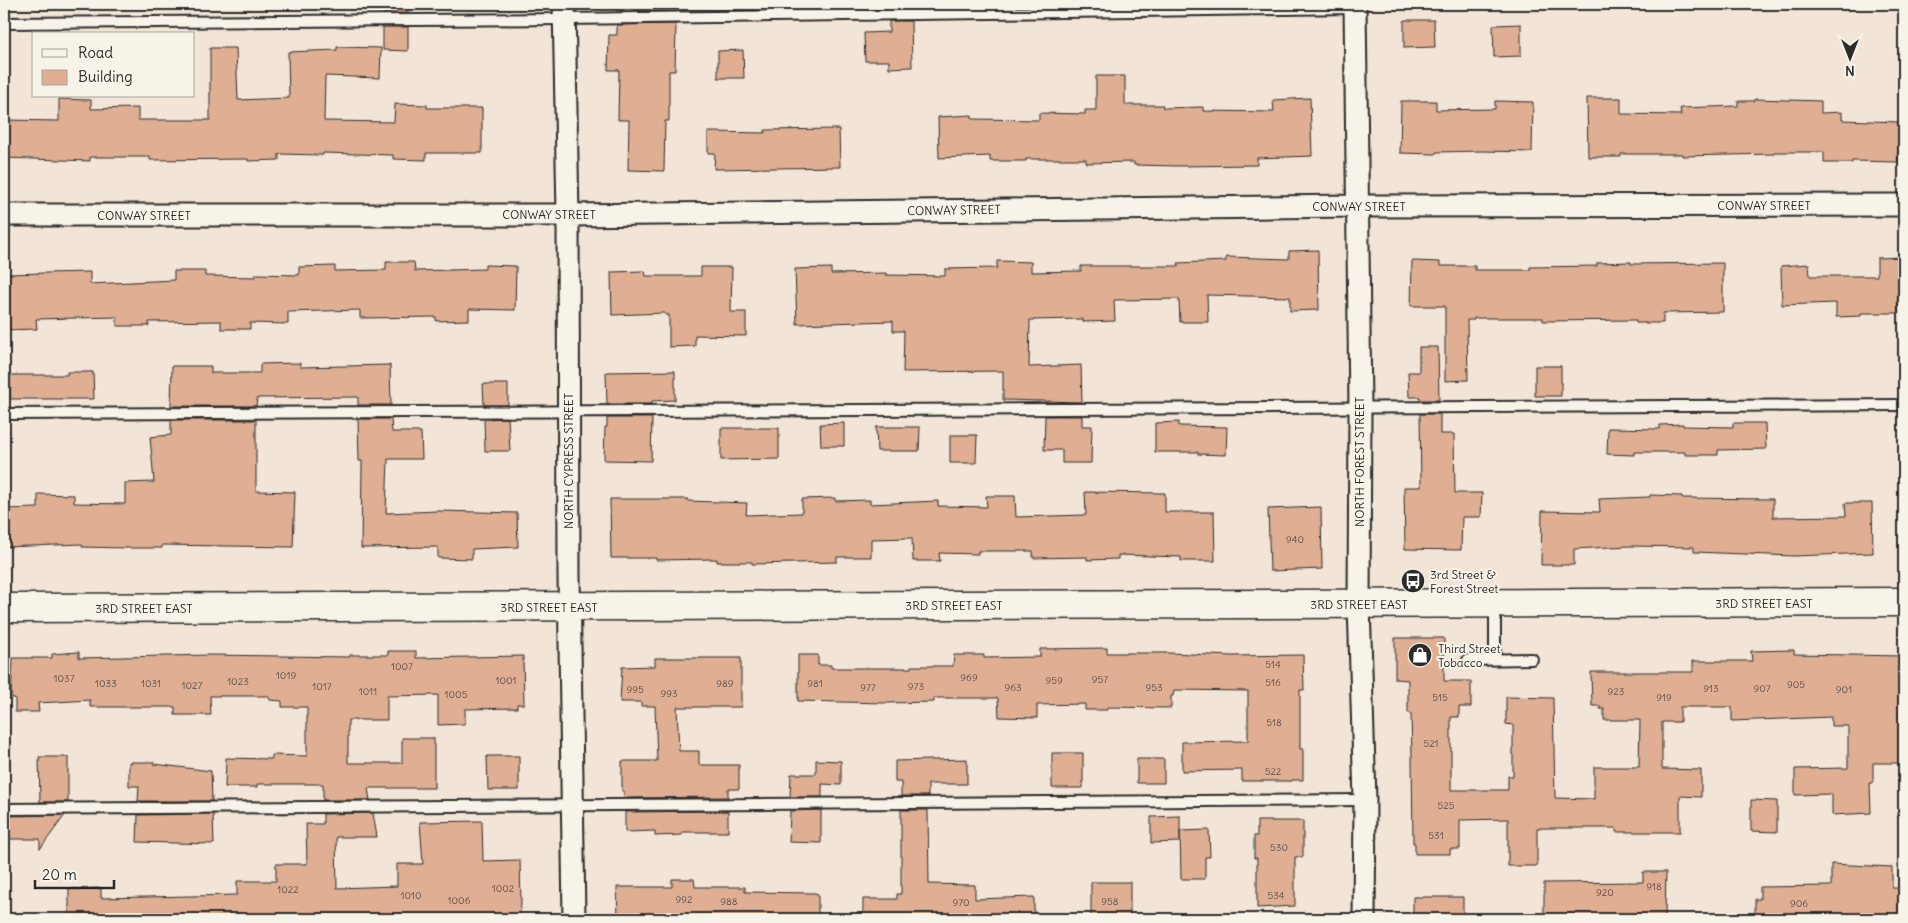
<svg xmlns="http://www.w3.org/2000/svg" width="1908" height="923" viewBox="0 0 1908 923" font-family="Delius,sans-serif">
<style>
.building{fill:#e0ae93;stroke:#2b2b2b}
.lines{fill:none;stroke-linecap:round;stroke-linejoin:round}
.lane-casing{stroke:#2b2b2b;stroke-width:14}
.street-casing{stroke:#2b2b2b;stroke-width:25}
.secondary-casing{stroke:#2b2b2b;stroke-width:31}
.lane{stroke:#f7f3e8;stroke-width:10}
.street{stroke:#f7f3e8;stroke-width:21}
.secondary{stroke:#f7f3e8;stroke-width:28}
.labels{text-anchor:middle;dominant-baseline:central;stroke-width:4;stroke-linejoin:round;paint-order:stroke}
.number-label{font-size:10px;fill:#584c45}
.street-label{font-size:12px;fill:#2b2b2b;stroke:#f7f3e8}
.poi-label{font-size:12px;fill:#2b2b2b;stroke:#f7f3e8;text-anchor:start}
</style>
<rect width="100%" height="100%" fill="#f2e5d7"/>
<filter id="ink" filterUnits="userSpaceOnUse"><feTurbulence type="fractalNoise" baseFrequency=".02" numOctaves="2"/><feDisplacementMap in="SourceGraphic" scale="10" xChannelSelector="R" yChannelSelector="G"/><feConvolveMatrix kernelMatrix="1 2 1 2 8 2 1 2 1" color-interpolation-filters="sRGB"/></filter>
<g filter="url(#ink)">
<!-- building -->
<path class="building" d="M383 4H408V13H383Z
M617 4H676V11H617Z
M1404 20H1434L1435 47 1404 48Z
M889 21H911L912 67 889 68V61H865L864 33 889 32Z
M676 24 675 71H669V121H665L664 171 628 170 629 120H618L619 70H608L609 35H617V25Z
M1521 24V56L1494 57 1493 25Z
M383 27H408V51L383 50Z
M337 47 381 48 380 78 325 76 324 121 394 122 395 104 427 105V108H482V153H426V160L393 159V155L323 153V155L279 154V160L248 161V159L150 160V157H90V161L4 158V120L59 121V99L91 100V109L138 108V120H210V48H236L238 100 289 98 288 52 337 50Z
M743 50 744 78H718V51Z
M1096 76H1125V105H1163V108L1203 107V111L1274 112 1273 100 1310 98 1312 156 1257 158V165L1179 166 1134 165V162L1086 163V159H1026V161H990V156L939 158 938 117 972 115V119L1039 120V113L1085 114V110H1096Z
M1587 98H1621V114L1681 115 1680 108 1738 106V101H1755V99L1821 101V113L1842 112V120L1899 122 1898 162 1852 161V163H1824V152H1774V154L1682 156V154H1621V157H1588Z
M1401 101H1436V110L1495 109V101L1533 102 1532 152 1482 151 1436 152V154L1400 153Z
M839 129 840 167 714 169 715 153H708V132L765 133V130Z
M1318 250 1319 310 1290 311V297L1207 295 1208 322H1180L1179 299 1114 300 1115 321 1083 322V319L1030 320 1029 367 1081 365 1082 402 1003 400V371L903 372 904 331H893V321L797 324 795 269 831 268V274L886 273V275L945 276V269L997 268V261L1031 262V272L1081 271V266H1179L1178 263 1226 261V257L1289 259V251Z
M1904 257V294H1898V313H1861V316L1836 317V303L1782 305 1781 266 1809 264 1810 276H1877V258Z
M1412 261 1440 262V266H1475V270H1530V267L1597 266V263L1631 262V264L1723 263V312L1663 313V323H1636V320L1543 321V318H1474V320H1467L1468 380 1445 381V306H1411Z
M386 262H414L415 271 485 269V265L516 266 515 310 469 309V320L436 321V317L360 318V310L288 312V324L250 323V329H221V321L149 322V326H117V317L36 319 37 329 5 330 4 274 90 272V284L174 280V271H205V276L256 277V274L299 275V267L335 266V271L386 270Z
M701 267H732L731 312H746V336L695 335V346L669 347V315H665V313L612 315 611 272 645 271 646 276H701Z
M1419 347H1438L1439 400H1420V397H1409L1408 372H1419Z
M300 363V367L390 365 391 405H358V397L257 398 256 406H171L172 366H211V373H260V364Z
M1535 366H1561V396H1535Z
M675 371V400L652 401V404H607L606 372Z
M67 372H93L94 399H10V375H67Z
M483 384H508V405H484Z
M1420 414H1440V434H1454L1455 493H1482L1481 517H1462L1461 550 1405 549 1404 487H1421Z
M1045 416H1082V426H1092L1091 463H1062V450H1044Z
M508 418 510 451H485L484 419Z
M607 418H652L651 461 604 460 605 427H607Z
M358 419H391L392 432H421L422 459H388L386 513 439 511 517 513 518 547 472 549V559L438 558V547L361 548 362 461H359Z
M171 420H256V491L295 492 293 547 162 545V548H126L82 547V544L4 547V509L38 508V494L74 495V503L125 504V483L154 482 150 437 171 435Z
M1179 422V426L1227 427 1226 455 1198 454V452H1155V423Z
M844 423V446H821L820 424Z
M1733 423H1765L1766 449 1718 450V455H1685V452H1634V455L1607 454 1608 428 1660 429V425L1683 424V426L1733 427Z
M876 427H920L919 451H877Z
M721 428H779V459L721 460Z
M950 435H977L976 463H950Z
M1085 492 1165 493V512H1214L1215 561H1181V557L1118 555V559L1087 560V557L1033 558V551H978V554L939 553 940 561H913L912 538 871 539V557H837V562L752 564V562H717V559L656 560V558H611L610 499H688V501L747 503 746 515 802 513V499L835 498V501L870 500V504L938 501V506L987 507 986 496H1015L1016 517 1086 515Z
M1650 495 1682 496V498L1773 499V517L1846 516 1845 503H1872L1873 553 1794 556 1694 552V547L1629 546 1574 549V565H1541L1542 511 1600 512 1599 499 1650 497Z
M1321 507 1322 569 1270 571 1268 509Z
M1395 638H1444V681H1471V707H1459V717H1451V790H1508V776H1513V725L1506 724V697L1553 698 1555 798 1594 799V767H1639L1640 720H1604V709H1600V706H1592L1591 672H1693V661H1752L1751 651 1794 650V654L1904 656V763H1873V783H1870L1871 813 1832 815V794L1795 795V769L1848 768V726H1831V717L1732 721V707H1680V722H1662V769L1701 770V797L1680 796V832H1616V828H1537V866H1508V819L1460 820V849H1450V854H1415V843H1413L1412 757 1411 713H1408V680L1395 679Z
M1107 648V653H1171L1231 656 1303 655 1304 690H1300V749H1303V780H1292V781H1242V770L1182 771V742L1248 741V691L1174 690 1173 696H1171V708L1107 707V710H1085V704L1037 705V718L999 717 998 698H934V702L885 703 798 701V655H818V665H831V668H911V666H953L954 655H984V658L1040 657V649Z
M388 651H416V658L523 656 524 704H517V708L465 709V724L438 725V695L387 696V720H348V763H402V738H434V788H368L370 800H323V784H257V787H225L226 758 272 759V755L307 756V707H282V701L270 700 268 696H210L211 715H175V707H90V700L38 703 39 712H15V698H11L13 658H52V654L79 652V658L210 655 350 657V655H388Z
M655 658H741V707H677L679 751H699V765H739V789H728V797L624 798V791H622V761H657L655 706H641V702H620L622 667 655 666Z
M1052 753H1083V788H1052Z
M487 756H519V790H488Z
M39 757H68V802H40Z
M967 759V784H928V796H901V782H895V761Z
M1137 759H1164V783H1137Z
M816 760 841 761V785L822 784V797H790L791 774H816Z
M129 762H154V764L211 771 212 801H138L139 786H129Z
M1751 800 1777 801V832L1751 831Z
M821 810V843L789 842 790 811Z
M901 810H928L929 884 975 885V899L1034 897V919H863V899H897V894H901Z
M728 811V832H682V835L655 836V831L625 832V812Z
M373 813 377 837H336L337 888 397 886V864H423L420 822 482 821 483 861 520 860 521 904 519 919H69V889L101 888V898L237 895V881H276V864H307L306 824H323V814Z
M213 814 214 844 137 842 138 815Z
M65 815 40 849V839H4V816Z
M1180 816V842L1151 843V817Z
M1257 821H1303V857H1295V906L1257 908V858H1254V836H1257Z
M1209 830 1210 857H1205V879H1181L1180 831Z
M1831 864 1892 867V888H1904V919H1755V899H1760V887L1831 886Z
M1643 872H1666L1665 919H1544V883L1643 882Z
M672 879H694L695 887H745V892L815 893 818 894V919H618L617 887H672Z
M1091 882H1130V919H1091Z
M1413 897H1463V919H1413Z"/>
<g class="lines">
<!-- lane casing -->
<g class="lane-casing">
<path id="lane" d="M4 23 565 19 1355 8
M4 414 1904 405
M1495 605V659
M1468 660 1532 659
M4 809 1365 800"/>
</g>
<!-- street casing -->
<g class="street-casing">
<path id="street" d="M564 4 568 215 569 575 574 919
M1355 4 1360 407 1359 604 1365 800 1364 919
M4 215H568L1356 206 1904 205"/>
</g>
<!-- secondary casing -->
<g class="secondary-casing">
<path id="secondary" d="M4 608 1904 602"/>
</g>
<!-- lane -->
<use href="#lane" class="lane"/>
<!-- street -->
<use href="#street" class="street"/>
<!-- secondary -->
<use href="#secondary" class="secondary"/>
</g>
</g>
<!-- icons -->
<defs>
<g id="bus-disc" transform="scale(1.25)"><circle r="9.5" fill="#2b2b2b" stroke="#f7f3e8"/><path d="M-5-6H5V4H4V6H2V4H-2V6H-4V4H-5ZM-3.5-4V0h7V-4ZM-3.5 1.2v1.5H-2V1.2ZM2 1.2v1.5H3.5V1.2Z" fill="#fff"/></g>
<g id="shop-disc" transform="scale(1.25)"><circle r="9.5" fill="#2b2b2b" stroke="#f7f3e8"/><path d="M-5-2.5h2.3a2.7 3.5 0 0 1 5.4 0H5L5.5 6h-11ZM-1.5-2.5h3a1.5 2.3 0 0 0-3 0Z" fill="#fff"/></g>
</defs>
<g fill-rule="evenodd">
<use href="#bus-disc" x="1413" y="581"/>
<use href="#shop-disc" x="1420" y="655"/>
</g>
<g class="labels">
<!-- number labels -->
<g class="number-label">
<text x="1295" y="539">940</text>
<text x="1273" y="664">514</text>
<text x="402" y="666">1007</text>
<text x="286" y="675">1019</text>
<text x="969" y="677">969</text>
<text x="64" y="678">1037</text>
<text x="1100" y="679">957</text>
<text x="506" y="680">1001</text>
<text x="1054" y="680">959</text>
<text x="238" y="681">1023</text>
<text x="1273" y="682">516</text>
<text x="106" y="683">1033</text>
<text x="151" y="683">1031</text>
<text x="725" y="683">989</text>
<text x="815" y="683">981</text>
<text x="1796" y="684">905</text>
<text x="192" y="685">1027</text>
<text x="322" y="686">1017</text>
<text x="916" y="686">973</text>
<text x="868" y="687">977</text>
<text x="1013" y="687">963</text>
<text x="1154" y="687">953</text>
<text x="1711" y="688">913</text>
<text x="1762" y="688">907</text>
<text x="635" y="689">995</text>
<text x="1844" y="689">901</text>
<text x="368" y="691">1011</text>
<text x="1616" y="691">923</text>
<text x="669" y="693">993</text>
<text x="456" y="694">1005</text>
<text x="1440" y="697">515</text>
<text x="1664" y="697">919</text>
<text x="1274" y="722">518</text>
<text x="1431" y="743">521</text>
<text x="1273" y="771">522</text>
<text x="1446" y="805">525</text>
<text x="1436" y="835">531</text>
<text x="1279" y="847">530</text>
<text x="1654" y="886">918</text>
<text x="503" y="888">1002</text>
<text x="288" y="889">1022</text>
<text x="1605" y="892">920</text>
<text x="411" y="895">1010</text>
<text x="1276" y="895">534</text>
<text x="684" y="899">992</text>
<text x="459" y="900">1006</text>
<text x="729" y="901">988</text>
<text x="1110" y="901">958</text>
<text x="961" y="902">970</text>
<text x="1799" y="903">906</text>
</g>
<!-- street labels -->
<g class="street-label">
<text x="1764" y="205">CONWAY STREET</text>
<text x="1359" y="206">CONWAY STREET</text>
<text transform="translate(954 210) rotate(-1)">CONWAY STREET</text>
<text x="549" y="214">CONWAY STREET</text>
<text x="144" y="215">CONWAY STREET</text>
<text transform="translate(568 461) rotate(-90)">NORTH CYPRESS STREET</text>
<text transform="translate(1359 462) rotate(-90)">NORTH FOREST STREET</text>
<text x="1764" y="603">3RD STREET EAST</text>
<text x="1359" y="604">3RD STREET EAST</text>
<text x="954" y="605">3RD STREET EAST</text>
<text x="549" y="607">3RD STREET EAST</text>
<text x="144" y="608">3RD STREET EAST</text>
</g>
<!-- poi labels -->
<g class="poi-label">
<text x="1430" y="574">3rd Street &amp;<tspan x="1430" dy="14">Forest Street</tspan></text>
<text x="1438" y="648">Third Street<tspan x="1438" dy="14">Tobacco</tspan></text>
</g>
</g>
<!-- margin -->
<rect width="1908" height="923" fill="none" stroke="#f7f3e8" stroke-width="20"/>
<rect x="10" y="10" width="1888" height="903" fill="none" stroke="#2b2b2b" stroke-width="2" filter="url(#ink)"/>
<!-- legend -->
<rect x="32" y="32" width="162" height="65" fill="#f7f3e8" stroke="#a5a39c"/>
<rect x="42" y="49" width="25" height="8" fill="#f7f3e8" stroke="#a5a39c"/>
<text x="78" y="58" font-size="15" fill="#2b2b2b">Road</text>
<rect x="42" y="70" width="25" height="15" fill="#e0ae93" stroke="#a5a39c"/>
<text x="78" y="82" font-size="15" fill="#2b2b2b">Building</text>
<!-- north arrow -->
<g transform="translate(1850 58) rotate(180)" stroke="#f7f3e8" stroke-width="4" paint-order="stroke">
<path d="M0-4L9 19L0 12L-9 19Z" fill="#2b2b2b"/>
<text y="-8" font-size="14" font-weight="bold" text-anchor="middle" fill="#2b2b2b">N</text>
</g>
<!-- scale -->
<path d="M35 880v8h79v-8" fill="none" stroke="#2b2b2b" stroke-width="2.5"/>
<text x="42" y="880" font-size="15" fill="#2b2b2b" stroke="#f7f3e8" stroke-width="4" paint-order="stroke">20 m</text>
</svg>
